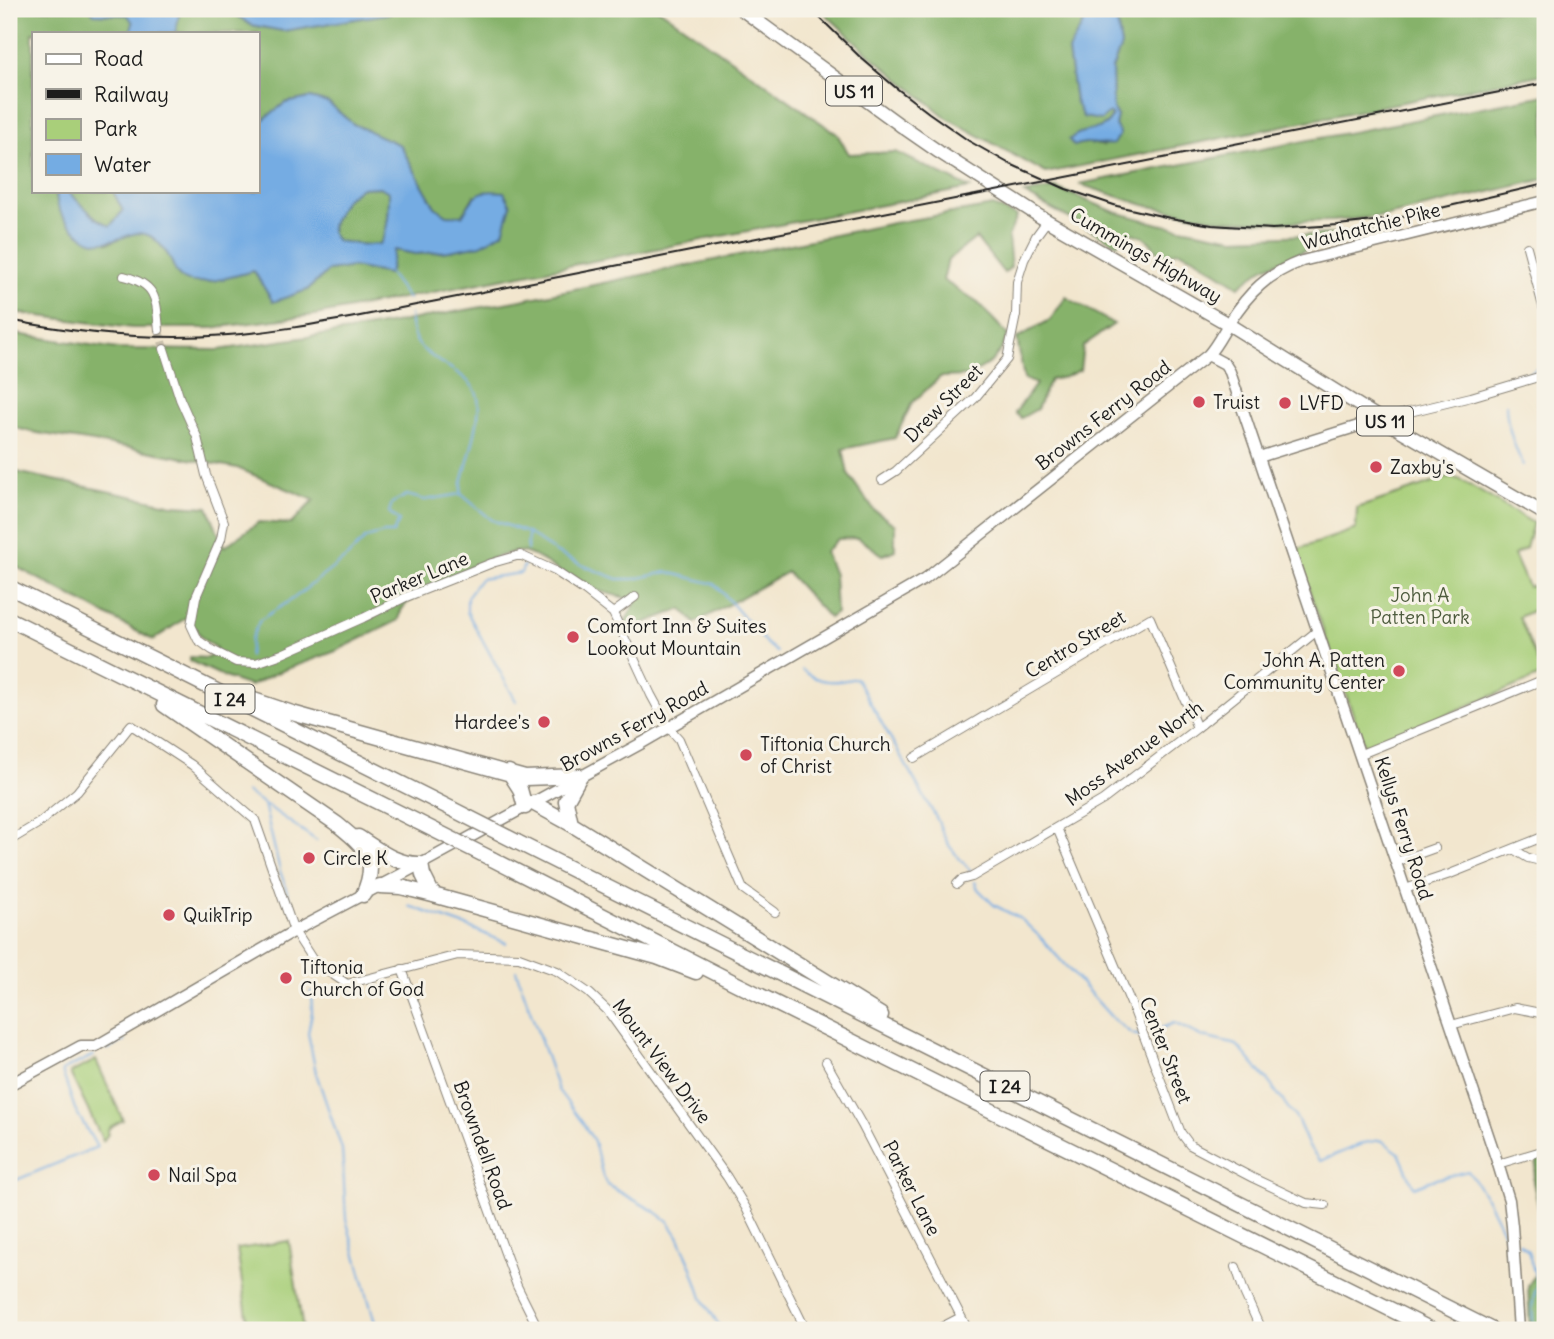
<svg xmlns="http://www.w3.org/2000/svg" width="1554" height="1339" viewBox="0 0 1554 1339" font-family="Delius,sans-serif">
<style>
.green{fill:#a9cf7a;stroke:#62764b;stroke-width:2}
.forest{fill:#86b26a;stroke:#516743;stroke-width:2}
.water{fill:#74ace3;stroke:#486480;stroke-width:2;fill-rule:evenodd}
.lines{fill:none;stroke-linecap:round;stroke-linejoin:round}
.stream{stroke:#74ace3;stroke-width:2}
.street-tunnel{stroke:#c7beaa;stroke-width:8;stroke-dasharray:8 4;stroke-linecap:butt}
.street-casing{stroke:#878175;stroke-width:10}
.secondary-casing{stroke:#878175;stroke-width:13}
.primary-casing{stroke:#878175;stroke-width:15}
.highway-casing{stroke:#878175;stroke-width:17}
.street{stroke:#fff;stroke-width:8}
.secondary{stroke:#fff;stroke-width:10}
.primary{stroke:#fff;stroke-width:12}
.highway{stroke:#fff;stroke-width:14}
.rail{stroke:#1c1c1c;stroke-width:2}
.highway-bridge-casing{stroke:#878175;stroke-width:17;stroke-linecap:butt}
.highway-bridge{stroke:#fff;stroke-width:14}
.poi-dot{fill:#d1495b;stroke:#f7f3e8;stroke-width:2.5}
.labels{text-anchor:middle;dominant-baseline:central;stroke-width:6;stroke-linejoin:round;paint-order:stroke}
.shield{fill:#f7f3e8;stroke:#5e5c59;stroke-width:2}
.shield-label{font-size:18px;font-weight:bold;fill:#1c1c1c}
.street-label{font-size:19px;fill:#1c1c1c;stroke:#f7f3e8}
.poi-label{font-size:19px;fill:#1c1c1c;stroke:#f7f3e8;text-anchor:start}
.park-label{font-size:19px;fill:#4d5b3d;stroke:#f7f3e8}
</style>
<rect width="100%" height="100%" fill="#f7f3e8"/>
<filter id="ink" filterUnits="userSpaceOnUse"><feTurbulence type="fractalNoise" baseFrequency=".0143" numOctaves="2"/><feDisplacementMap in="SourceGraphic" scale="14" xChannelSelector="R" yChannelSelector="G"/><feConvolveMatrix kernelMatrix="1 2 1 2 8 2 1 2 1" color-interpolation-filters="sRGB"/></filter>
<filter id="wash" filterUnits="userSpaceOnUse"><feTurbulence type="fractalNoise" baseFrequency=".00686" numOctaves="4" result="noise"/><feDisplacementMap in="SourceGraphic" scale="28" xChannelSelector="R" yChannelSelector="G"/><feGaussianBlur stdDeviation="1.57" result="paint"/><feColorMatrix in="noise" values="0 0 0 0 0 0 0 0 0 0 0 0 0 0 0 0 0 1.4 0 .05"/><feComposite in="paint" operator="in"/></filter>
<g filter="url(#wash)">
<rect width="100%" height="100%" fill="#f2e6ce"/>
<!-- green -->
<path class="green" d="M1447 478 1459 479 1533 523 1526 548 1514 555 1528 587 1533 586 1542 606 1519 617 1543 675 1365 748 1295 550 1356 529 1357 508Z
M96 1060 123 1120 110 1127 107 1132 108 1134 103 1141 70 1073Z
M289 1241 303 1330H249L237 1249Z"/>
<!-- forest -->
<path class="forest" d="M9 9H90L94 14 128 15 134 23 130 33H33V191H57L56 197 108 243C117 240 126 235 136 233 157 229 171 260 179 276L208 282 254 271 307 290 328 271 353 267 389 274 394 250 416 254 449 251 481 244 474 196 462 216 447 215 435 207 400 145 353 124 328 103 310 98 285 103 263 120 257 123V33H174L176 30 180 9H228L251 25 283 31 386 14 401 9H659L837 134 849 154 896 152 970 188 315 315 211 328H132L9 312Z
M820 9H1086L1083 24 1068 51 1075 101 1109 113 1112 116C1107 126 1102 126 1093 131 1087 134 1080 141 1074 146 1085 141 1092 143 1103 146L1115 125 1117 116 1113 110 1112 69 1121 46 1115 9H1545V74L1046 173 947 118 869 54Z
M1545 95V179L1387 216 1332 221 1280 222 1222 220 1144 205 1079 184Z
M380 187 389 192C389 209 389 229 380 244L366 245 337 241 332 234 331 226 344 201 360 188Z
M1056 188 1115 212 1159 224 1234 238 1362 233 1394 228 1306 250 1263 268 1239 286 1193 257 1179 251 1161 255 1146 238 1132 233 1117 244 1024 194Z
M67 191H113L123 211 110 227 96 218Z
M993 206 1017 216 1008 237 1011 267 1004 273 976 238 948 260 943 280 978 303 1008 335 1001 350 991 362 968 376 940 377 912 403 895 438 843 449 848 474 874 510 895 525V550L883 555 858 538 838 539 825 552 834 575 836 613 829 618 787 572 695 623 682 609 644 623 632 633 626 631V620L636 602C618 594 597 593 579 584 560 574 544 557 522 552 503 548 411 592 402 609 400 612 400 616 399 620L336 651 276 673 250 686 227 678 190 661V657L208 658 216 648 203 639 187 617 153 640 9 563V469L21 473 173 505 208 507 224 547 259 522 291 524 314 500 237 468 131 448 31 432 9 426V333L118 349 218 350 349 331 521 300 893 223Z
M1066 297 1114 324 1083 346 1080 370 1065 377 1050 380 1037 409 1021 418 1015 413 1036 384 1024 379 1017 338 1050 320Z
M1545 1157V1256L1542 1223 1533 1181 1538 1158Z
M1545 1258V1330H1530L1528 1286Z"/>
<!-- water -->
<path class="water" d="M90 9H180V10L176 30 174 33H130L133 23 128 15 94 14Z
M228 9H401L386 14 283 31 251 25Z
M1086 9H1115L1121 46 1112 69 1113 109 1117 116 1115 125 1120 134 1114 144C1098 147 1089 139 1074 146L1069 140C1082 126 1104 135 1112 116L1109 113 1101 120 1083 117 1075 101 1068 51 1083 24Z
M310 98 328 103 353 124 400 145 435 207 447 215 462 216C476 194 476 189 504 192L511 205 503 232 481 245 449 251 416 254 394 250 389 274 353 267 328 271 307 290 273 302 254 271C235 275 197 290 180 277 175 273 173 264 170 258 165 250 156 238 148 235 140 232 135 233 127 236 97 246 88 246 66 220 59 212 55 202 57 191H67L96 218 110 226 123 211 113 191H257V123L263 120 285 103ZM380 187 389 192C389 209 389 229 380 244L366 245 337 241 332 234 331 226 344 201 360 188Z"/>
<g class="lines">
<!-- stream -->
<path class="stream" d="M388 272 408 299
M410 314C411 325 412 336 419 345 431 362 474 374 478 398 482 419 467 462 462 483L461 493
M1512 381 1545 365
M1506 404C1506 424 1514 446 1523 465
M527 550 528 534
M249 656 251 639 260 620 294 598 347 557 366 538 384 533H393L399 521 389 512 392 503 407 495 425 500 461 494 492 520 528 533 557 553 582 565 602 573 618 579H634L667 572 715 584 766 643 777 652
M802 670C820 684 835 683 856 678L938 821C947 847 953 851 971 871
M516 701 467 612V597L480 579 521 573 524 565
M246 792 264 804 280 871 290 900
M266 805 317 841
M975 882 978 889 994 905 1021 919 1040 937 1113 1019 1132 1034 1142 1036
M409 906 469 927 506 943
M516 970 558 1090 582 1122 594 1141 603 1177 607 1185 656 1212 668 1221 678 1236 691 1265 702 1298 722 1330
M311 991 312 1012 308 1033 316 1073 342 1149 346 1219 377 1330
M1150 1033 1174 1023 1203 1037 1237 1045 1268 1081 1298 1121 1309 1147 1320 1161 1364 1143 1381 1140 1399 1153 1414 1187 1432 1180 1468 1171 1485 1195 1507 1239
M108 1049 126 1040
M9 1183 97 1147 75 1109 62 1071 94 1055
M1519 1243 1528 1251 1538 1285C1531 1298 1531 1316 1535 1330"/>
</g>
</g>
<g filter="url(#ink)">
<g class="lines">
<!-- street-tunnel -->
<path class="street-tunnel" d="M159 330 164 349"/>
<!-- street casing -->
<g class="street-casing">
<path id="street" d="M1527 247 1545 314
M124 276C158 285 156 300 159 330
M164 349 180 399 197 437 206 475 224 522 221 539 196 597 191 625 198 640 212 650 236 662 256 663 282 654 363 618 406 597 492 563 520 555 555 571 585 591 613 613 651 695 669 728 679 739 743 889 775 912
M1381 419 1471 397 1545 375
M882 480 896 471 975 398 1007 359 1016 315 1017 282 1024 260 1036 236 1047 221
M613 613 635 597
M1361 754 1545 679
M914 758 1150 618 1197 728
M1057 828 1135 1013 1181 1133 1190 1145 1253 1178 1306 1203 1325 1205
M9 841 39 823 77 792 131 725 192 765 255 820 294 931 314 962 347 984 458 955 519 957 557 971 589 993 607 1010 727 1177 746 1208 806 1330
M1513 849 1528 858 1545 862
M1396 862 1435 848
M957 884 961 880 972 877 1103 800 1197 728 1317 631
M1405 889 1450 874 1545 836
M402 969 517 1286 539 1330
M1451 1025 1515 1008 1545 1014
M826 1062 862 1125 968 1330
M1498 1164 1545 1150
M1236 1267 1244 1292 1261 1330
M936 1330 961 1317"/>
</g>
<!-- secondary casing -->
<g class="secondary-casing">
<path id="secondary" d="M1208 355 1225 364 1230 372 1498 1164 1509 1200 1512 1226 1519 1330
M1259 457 1381 419
M9 1085 81 1046H96L294 931 421 864 642 743 925 579 1208 355C1217 345 1222 334 1229 323 1249 292 1267 274 1302 261L1545 201"/>
</g>
<!-- primary casing -->
<g class="primary-casing">
<path id="primary" d="M741 9 900 125 939 152 1039 216 1228 324 1381 419 1545 514"/>
</g>
<!-- highway casing -->
<g class="highway-casing">
<path id="highway" d="M9 587 452 809
M9 619 418 822
M236 694 292 713 525 778 580 776
M164 705 337 824C365 847 380 858 363 895
M509 772 520 789 525 807
M580 776 566 801 571 824 881 1015
M533 803 571 824
M358 837C379 850 396 865 421 864L423 875 433 895
M517 842 1492 1330
M492 859 735 983 1432 1330
M380 886 401 887 433 895 657 957 696 972"/>
</g>
<!-- street -->
<use href="#street" class="street"/>
<!-- secondary -->
<use href="#secondary" class="secondary"/>
<!-- primary -->
<use href="#primary" class="primary"/>
<!-- highway -->
<use href="#highway" class="highway"/>
<!-- rail -->
<path class="rail" d="M811 9 860 57 895 87 929 113 969 141 1008 163 1066 189 1117 206 1170 218 1212 225 1272 229 1338 225 1393 219 1545 184
M9 320C81 334 154 341 228 335 272 332 316 324 360 316L1545 83"/>
<!-- highway-bridge casing -->
<g class="highway-bridge-casing">
<path id="highway-bridge" d="M452 809 517 842
M418 822 492 859"/>
</g>
<!-- highway-bridge -->
<use href="#highway-bridge" class="highway-bridge"/>
</g>
</g>
<!-- markers -->
<g class="poi-dot">
<circle cx="1199" cy="402" r="7"/>
<circle cx="1285" cy="403" r="7"/>
<circle cx="1376" cy="467" r="7"/>
<circle cx="573" cy="637" r="7"/>
<circle cx="1399" cy="671" r="7"/>
<circle cx="544" cy="722" r="7"/>
<circle cx="746" cy="755" r="7"/>
<circle cx="309" cy="858" r="7"/>
<circle cx="169" cy="915" r="7"/>
<circle cx="286" cy="978" r="7"/>
<circle cx="154" cy="1175" r="7"/>
</g>
<g class="labels">
<!-- shield labels -->
<g class="shield">
<rect x="826" y="76.5" width="56" height="29" rx="5"/>
<rect x="1357" y="406.5" width="56" height="29" rx="5"/>
<rect x="205.5" y="684.5" width="49" height="29" rx="5"/>
<rect x="980.5" y="1071.5" width="49" height="29" rx="5"/>
</g>
<g class="shield-label">
<text x="854" y="91">US 11</text>
<text x="1385" y="421">US 11</text>
<text x="230" y="699">I 24</text>
<text x="1005" y="1086">I 24</text>
</g>
<!-- street labels -->
<g class="street-label">
<text transform="translate(1371 226) rotate(-14)">Wauhatchie Pike</text>
<text transform="translate(1146 255) rotate(30)">Cummings Highway</text>
<text transform="translate(943 403) rotate(-45)">Drew Street</text>
<text transform="translate(1103 415) rotate(-38)">Browns Ferry Road</text>
<text transform="translate(419 577) rotate(-23)">Parker Lane</text>
<text transform="translate(1075 644) rotate(-31)">Centro Street</text>
<text transform="translate(634 726) rotate(-29)">Browns Ferry Road</text>
<text transform="translate(1134 753) rotate(-36)">Moss Avenue North</text>
<text transform="translate(1404 828) rotate(72)">Kellys Ferry Road</text>
<text transform="translate(1166 1050) rotate(69)">Center Street</text>
<text transform="translate(662 1061) rotate(53)">Mount View Drive</text>
<text transform="translate(483 1145) rotate(70)">Browndell Road</text>
<text transform="translate(912 1188) rotate(63)">Parker Lane</text>
</g>
<!-- poi labels -->
<g class="poi-label">
<text x="1213" y="402">Truist</text>
<text x="1299" y="403">LVFD</text>
<text x="1390" y="467">Zaxby's</text>
<text x="587" y="626">Comfort Inn &amp; Suites<tspan x="587" dy="22">Lookout Mountain</tspan></text>
<text x="1385" y="660" text-anchor="end">John A. Patten<tspan x="1385" dy="22">Community Center</tspan></text>
<text x="530" y="722" text-anchor="end">Hardee's</text>
<text x="760" y="744">Tiftonia Church<tspan x="760" dy="22">of Christ</tspan></text>
<text x="323" y="858">Circle K</text>
<text x="183" y="915">QuikTrip</text>
<text x="300" y="967">Tiftonia<tspan x="300" dy="22">Church of God</tspan></text>
<text x="168" y="1175">Nail Spa</text>
</g>
<!-- park labels -->
<g class="park-label">
<text x="1420" y="595">John A<tspan x="1420" dy="22">Patten Park</tspan></text>
</g>
</g>
<!-- margin -->
<rect width="1554" height="1339" fill="none" stroke="#f7f3e8" stroke-width="35"/>
<!-- legend -->
<rect x="32" y="32" width="228" height="161" fill="#f7f3e8" stroke="#9f9d96" stroke-width="2"/>
<rect x="46" y="54" width="35" height="10" fill="#ffffff" stroke="#9f9d96" stroke-width="2"/>
<text x="94" y="66" font-size="21" fill="#1c1c1c">Road</text>
<rect x="46" y="89" width="35" height="10" fill="#1c1c1c" stroke="#9f9d96" stroke-width="2"/>
<text x="94" y="102" font-size="21" fill="#1c1c1c">Railway</text>
<rect x="46" y="119" width="35" height="21" fill="#a9cf7a" stroke="#9f9d96" stroke-width="2"/>
<text x="94" y="136" font-size="21" fill="#1c1c1c">Park</text>
<rect x="46" y="154" width="35" height="21" fill="#74ace3" stroke="#9f9d96" stroke-width="2"/>
<text x="94" y="172" font-size="21" fill="#1c1c1c">Water</text>
</svg>
